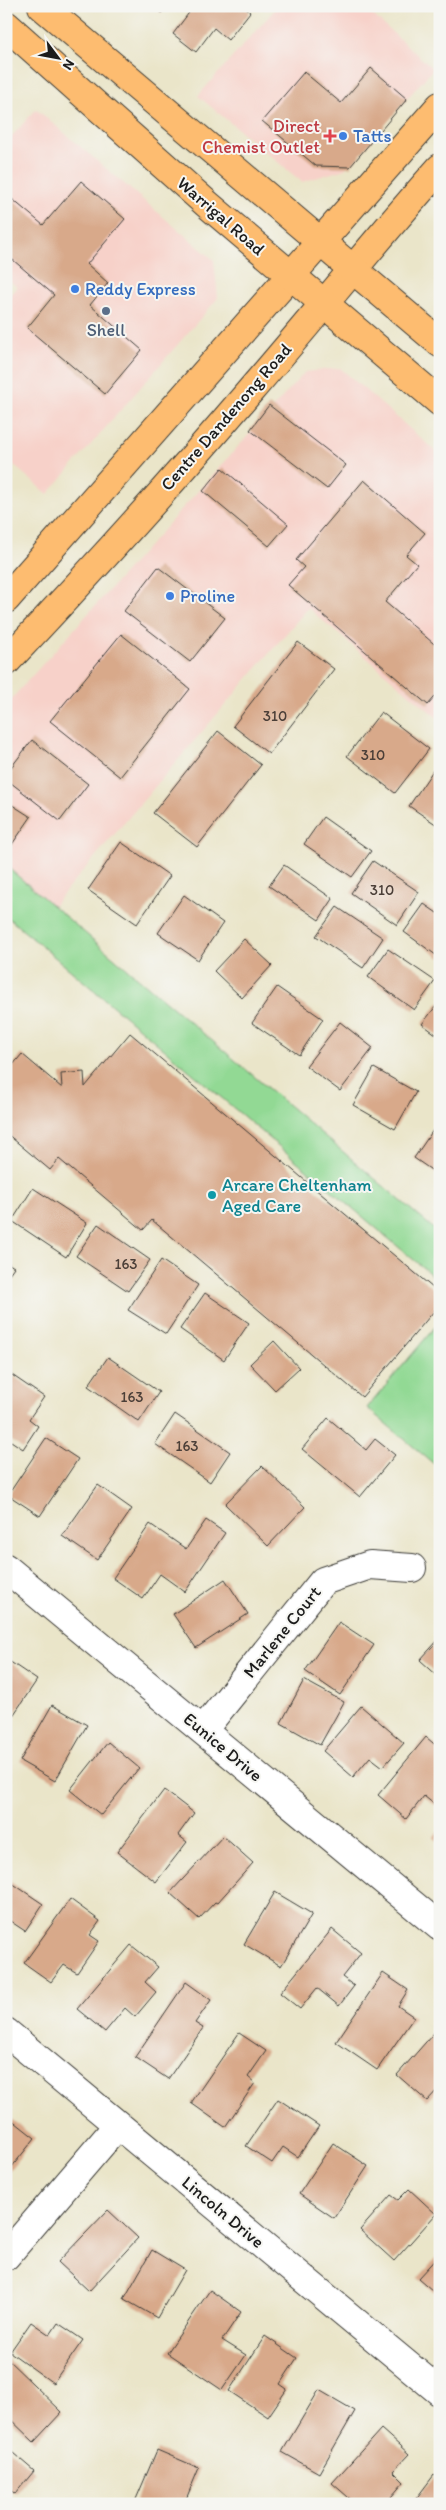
<svg xmlns="http://www.w3.org/2000/svg" width="446" height="2510" viewBox="0 0 446 2510" font-family="Itim,sans-serif">
<style>
.built{fill:#f7d1c9}
.green{fill:#92d994;stroke:#577a58}
.building{fill:#d8a98a}
.lines{fill:none;stroke-linecap:round;stroke-linejoin:round}
.minor-casing{stroke:#3b3a36;stroke-width:30}
.major-casing{stroke:#3b3a36;stroke-width:30}
.highway-casing{stroke:#3b3a36;stroke-width:30}
.minor{stroke:#fff;stroke-width:28}
.major{stroke:#fdbc6f;stroke-width:28}
.highway{stroke:#fdbc6f;stroke-width:28}
.health-dot{fill:#e0444e;stroke:#f6f6f2;stroke-width:2}
.shop-dot{fill:#3f7fe0;stroke:#f6f6f2;stroke-width:2}
.service-dot{fill:#5c6f8a;stroke:#f6f6f2;stroke-width:2}
.culture-dot{fill:#0f9aa8;stroke:#f6f6f2;stroke-width:2}
.labels{text-anchor:middle;dominant-baseline:central;stroke-width:4;stroke-linejoin:round;paint-order:stroke}
.number-label{font-size:15px;fill:#4b3f38}
.health-label{font-size:18px;fill:#be3a42;stroke:#f6f6f2;text-anchor:end}
.shop-label{font-size:18px;fill:#366cbe;stroke:#f6f6f2;text-anchor:start}
.street-label{font-size:18px;fill:#1c1c1c;stroke:#f6f6f2}
.service-label{font-size:18px;fill:#4e5e75;stroke:#f6f6f2}
.culture-label{font-size:18px;fill:#0d838f;stroke:#f6f6f2;text-anchor:start}
</style>
<rect width="100%" height="100%" fill="#f6f6f2"/>
<filter id="ink" filterUnits="userSpaceOnUse"><feTurbulence type="fractalNoise" baseFrequency=".02" numOctaves="2"/><feDisplacementMap in="SourceGraphic" scale="10" xChannelSelector="R" yChannelSelector="G"/><feConvolveMatrix kernelMatrix="1 2 1 2 8 2 1 2 1" color-interpolation-filters="sRGB"/></filter>
<filter id="wash" filterUnits="userSpaceOnUse"><feTurbulence type="fractalNoise" baseFrequency=".0096" numOctaves="4" result="noise"/><feDisplacementMap in="SourceGraphic" scale="20" xChannelSelector="R" yChannelSelector="G"/><feGaussianBlur stdDeviation="1.12" result="paint"/><feColorMatrix in="noise" values="0 0 0 0 0 0 0 0 0 0 0 0 0 0 0 0 0 1.4 0 .05"/><feComposite in="paint" operator="in"/></filter>
<g filter="url(#wash)">
<rect width="100%" height="100%" fill="#eae5c9"/>
<!-- built -->
<path class="built" d="M278 6H363L433 69 345 169 302 182 198 96Z
M36 109 214 260 218 298 48 494 6 459V299L17 287 6 278V143Z
M340 368 440 455V720L308 608 53 906 6 866V705L305 372Z"/>
<!-- green -->
<path class="green" d="M6 866 440 1234V1282L6 916Z
M440 1321V1469L367 1408Z"/>
<g id="blocks">
<!-- building -->
<path class="building" d="M154 6H168L161 13Z
M194 6H243L250 12 228 40 214 28 196 52 173 34Z
M371 68 407 99 350 167 316 166 262 121 304 72 341 103Z
M81 181 125 219 87 264 108 283 90 305 142 350 105 394 27 328 54 295 6 254V194L43 225Z
M269 405 346 465 327 489 250 430Z
M222 468 288 524 269 546 203 491Z
M364 480 425 533 406 555 417 564 385 602 440 649V691L428 705 288 585 304 567 296 560Z
M158 567 225 618 190 662 124 611Z
M121 634 190 689 120 777 50 721Z
M298 642 334 669 269 754 233 726Z
M381 712 429 749 395 793 347 756Z
M218 731 261 765 197 847 153 813Z
M32 740 88 784 60 821 6 779V774Z
M436 766 440 769V827L409 806Z
M6 801 31 817 6 853Z
M323 817 371 851 352 877 304 844Z
M121 842 170 876 137 924 88 890Z
M373 861 419 892 397 925 351 893Z
M284 865 333 899 319 920 269 886Z
M184 895 223 923 198 960 158 933Z
M424 904 440 915V958L404 932Z
M337 907 383 938 363 968 316 936Z
M244 939 272 965 242 998 214 971Z
M388 949 435 981 414 1010 368 977Z
M277 987 323 1019 299 1055 252 1023Z
M440 1001V1037L422 1024Z
M340 1022 373 1048 340 1091 306 1066Z
M130 1033 440 1294V1304L362 1397 152 1220 143 1230 59 1159 50 1170 6 1133V1062L12 1066 22 1054 62 1088 61 1074 84 1072 85 1087Z
M374 1068 416 1092 395 1129 353 1105Z
M440 1120V1176L414 1158Z
M33 1188 87 1223 66 1257 12 1221Z
M98 1224 150 1260 128 1291 76 1256Z
M161 1260 198 1285 166 1334 128 1310Z
M6 1262 14 1267 6 1278Z
M205 1293 249 1323 224 1360 180 1329Z
M274 1341 299 1368 275 1390 250 1364Z
M108 1357 159 1392 139 1422 88 1386Z
M9 1373 44 1397 29 1419 38 1426 23 1449 11 1441 6 1448V1377Z
M175 1414 230 1452 210 1482 155 1444Z
M328 1418 366 1450 375 1439 395 1455 360 1497 302 1449Z
M46 1438 78 1459 40 1516 8 1495Z
M262 1466 305 1507 268 1546 225 1504Z
M98 1485 132 1509 97 1560 62 1536Z
M206 1520 225 1533 185 1592 160 1574 143 1599 113 1578 150 1524 186 1549Z
M225 1579 248 1614 196 1648 173 1614Z
M339 1622 374 1645 340 1695 305 1671Z
M440 1638V1678L420 1660Z
M6 1659 37 1680 6 1726Z
M304 1680 344 1702 320 1745 281 1723Z
M52 1705 87 1725 55 1781 20 1761Z
M361 1706 404 1743 383 1767 370 1757 353 1777 323 1751Z
M426 1737 440 1749V1800L435 1805 424 1796 406 1819 378 1795Z
M108 1742 139 1768 101 1815 70 1790Z
M164 1790 194 1813 178 1835 187 1842 156 1882 117 1852Z
M440 1828V1843L433 1838Z
M223 1836 253 1863 217 1903 215 1902 199 1919 170 1893Z
M6 1879 43 1904 25 1931 10 1921 6 1926Z
M275 1892 312 1914 281 1966 244 1944Z
M70 1899 100 1921 90 1935 99 1941 77 1973 64 1965 51 1982 24 1963Z
M332 1929 361 1953 342 1977 354 1986 339 2006 317 1988 300 2009 280 1993Z
M131 1945 158 1967 145 1982 156 1992 135 2017 125 2008 105 2032 77 2009Z
M383 1973 408 1990 398 2006 414 2017 377 2070 336 2042Z
M186 1982 211 2000 195 2023 203 2028 168 2079 135 2057Z
M440 2026V2087L427 2101 397 2075Z
M239 2033 266 2051 248 2077 255 2083 225 2127 191 2103Z
M278 2099 319 2126 298 2157 283 2147 272 2163 246 2146Z
M6 2115 35 2138 7 2173 6 2172Z
M333 2143 368 2166 334 2218 299 2194Z
M409 2189 436 2214 394 2261 360 2230 391 2195 398 2200Z
M108 2210 138 2238 89 2291 58 2262Z
M152 2250 185 2270 157 2318 124 2299Z
M440 2254V2297L418 2278Z
M210 2290 241 2312 222 2340 246 2355 222 2390 167 2353Z
M31 2322 50 2335 58 2323 83 2340 53 2383 10 2352Z
M265 2336 297 2358 280 2384 287 2389 268 2417 229 2391Z
M6 2358 62 2412 34 2442 6 2415Z
M319 2390 355 2411 319 2473 282 2452Z
M381 2429 409 2454 393 2471 404 2482 385 2504H356L332 2483Z
M6 2447 34 2471 15 2494 6 2486Z
M157 2450 199 2468 184 2504H134Z
M434 2475 440 2479V2504H412Z"/>
</g>
</g>
<g filter="url(#ink)">
<use href="#blocks" fill-opacity="0" stroke="#3b3a36" stroke-width="1"/>
<g class="lines">
<!-- minor casing -->
<g class="minor-casing">
<path id="minor" d="M6 1568 440 1927
M203 1730 323 1581 370 1565 412 1568
M6 2032 440 2392
M6 2256 118 2125"/>
</g>
<!-- major casing -->
<g class="major-casing">
<path id="major" d="M6 599 440 106
M6 662C90 573 172 483 251 390 315 316 375 241 440 168"/>
</g>
<!-- highway casing -->
<g class="highway-casing">
<path id="highway" d="M42 6 440 343
M6 25 207 204 440 402"/>
</g>
<!-- minor -->
<use href="#minor" class="minor"/>
<!-- major -->
<use href="#major" class="major"/>
<!-- highway -->
<use href="#highway" class="highway"/>
</g>
</g>
<!-- markers -->
<path class="health-dot" d="M327.5 128.5h5v5h5v5h-5v5h-5v-5h-5v-5h5z"/>
<g class="shop-dot">
<circle cx="343" cy="136" r="5"/>
<circle cx="75" cy="289" r="5"/>
<circle cx="170" cy="596" r="5"/>
</g>
<circle class="service-dot" cx="106" cy="311" r="5"/>
<circle class="culture-dot" cx="212" cy="1195" r="5"/>
<g class="labels">
<!-- number labels -->
<g class="number-label">
<text x="275" y="716">310</text>
<text x="373" y="755">310</text>
<text x="382" y="890">310</text>
<text x="126" y="1264">163</text>
<text x="132" y="1397">163</text>
<text x="187" y="1446">163</text>
</g>
<!-- health labels -->
<g class="health-label">
<text x="320" y="126">Direct<tspan x="320" dy="21">Chemist Outlet</tspan></text>
</g>
<!-- shop labels -->
<g class="shop-label">
<text x="353" y="136">Tatts</text>
<text x="85" y="289">Reddy Express</text>
<text x="180" y="596">Proline</text>
</g>
<!-- street labels -->
<g class="street-label">
<text transform="translate(221 216) rotate(41)">Warrigal Road</text>
<text transform="translate(226 417) rotate(-49)">Centre Dandenong Road</text>
<text transform="translate(282 1632) rotate(-51)">Marlene Court</text>
<text transform="translate(223 1747) rotate(40)">Eunice Drive</text>
<text transform="translate(223 2212) rotate(40)">Lincoln Drive</text>
</g>
<!-- service labels -->
<g class="service-label">
<text x="106" y="330">Shell</text>
</g>
<!-- culture labels -->
<g class="culture-label">
<text x="222" y="1185">Arcare Cheltenham<tspan x="222" dy="21">Aged Care</tspan></text>
</g>
</g>
<!-- margin -->
<rect width="446" height="2510" fill="none" stroke="#f6f6f2" stroke-width="25"/>
<!-- north arrow -->
<g transform="translate(58 58) rotate(122)" stroke="#f6f6f2" stroke-width="4" paint-order="stroke">
<path d="M0-4L9 19L0 12L-9 19Z" fill="#1c1c1c"/>
<text y="-8" font-size="14" font-weight="bold" text-anchor="middle" fill="#1c1c1c">N</text>
</g>
</svg>
